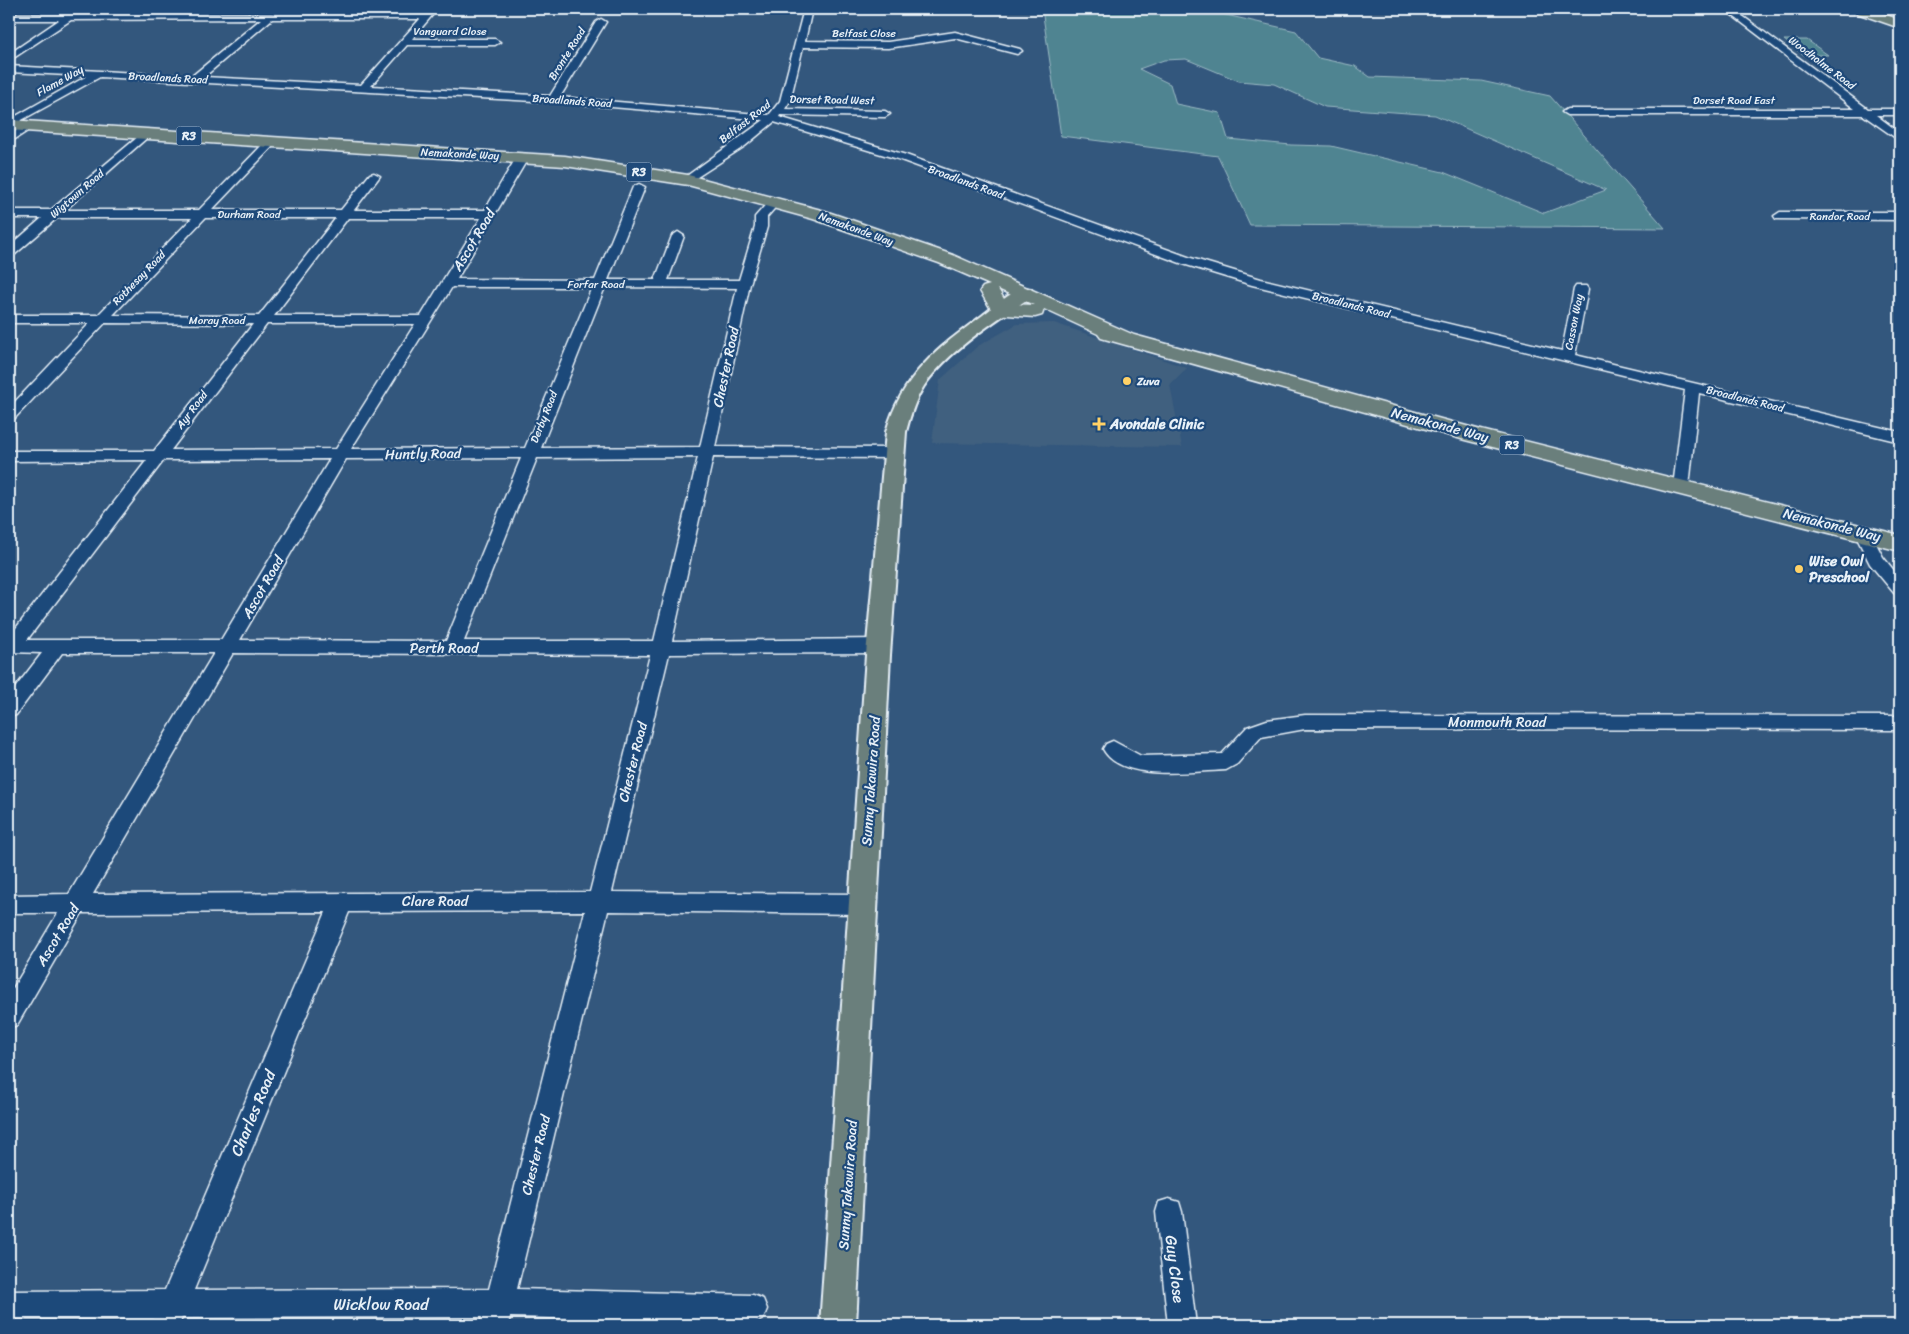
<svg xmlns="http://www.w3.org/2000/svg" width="1909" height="1334" viewBox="0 0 1909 1334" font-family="Sriracha,sans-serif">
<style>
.built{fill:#41607f}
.green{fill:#4f8491;stroke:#9cbac4;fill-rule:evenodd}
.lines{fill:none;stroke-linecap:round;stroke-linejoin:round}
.minor-casing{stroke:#e8f1f8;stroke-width:3}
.major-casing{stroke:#e8f1f8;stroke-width:4}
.highway-casing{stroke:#e8f1f8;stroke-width:3}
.minor{fill:#1f4a7a;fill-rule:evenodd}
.major{fill:#6b7f7c;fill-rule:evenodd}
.highway{fill:#6b7f7c;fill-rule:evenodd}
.poi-dot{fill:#ffd166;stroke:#1f4a7a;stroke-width:2}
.labels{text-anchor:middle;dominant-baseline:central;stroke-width:4.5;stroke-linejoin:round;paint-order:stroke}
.far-street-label{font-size:11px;fill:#e8f1f8;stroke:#1f4a7a}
.far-poi-label{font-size:11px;font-weight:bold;fill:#e8f1f8;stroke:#1f4a7a;text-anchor:start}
.shield{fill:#1f4a7a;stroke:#acbfd2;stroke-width:1}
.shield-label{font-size:12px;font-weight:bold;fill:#e8f1f8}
.street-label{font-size:14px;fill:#e8f1f8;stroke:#1f4a7a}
.poi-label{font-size:14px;font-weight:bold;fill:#e8f1f8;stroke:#1f4a7a;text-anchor:start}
.near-street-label{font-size:16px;fill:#e8f1f8;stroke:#1f4a7a}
</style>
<rect width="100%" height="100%" fill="#33577d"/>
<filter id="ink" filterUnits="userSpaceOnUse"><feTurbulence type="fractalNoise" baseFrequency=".02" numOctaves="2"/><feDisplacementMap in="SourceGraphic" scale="10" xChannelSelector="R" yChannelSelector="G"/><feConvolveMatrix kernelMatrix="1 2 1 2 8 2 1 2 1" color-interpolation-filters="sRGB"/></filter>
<g filter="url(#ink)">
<!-- built -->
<path class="built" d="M1054 323 1187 368 1170 385 1182 447 932 443 940 380 978 346 1017 324Z"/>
<!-- green -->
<path class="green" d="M1042 9H1200L1296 31 1318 58 1355 66 1370 77 1481 81 1550 96 1665 228 1250 225 1218 156 1061 136ZM1186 59 1239 81 1274 84 1325 107 1435 115 1606 190 1544 213 1443 172 1331 146 1291 145 1228 139 1220 113 1176 104 1170 84 1139 69 1164 60Z
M1784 40H1807L1828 55H1804Z"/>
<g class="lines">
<!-- minor casing -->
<g class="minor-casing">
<path id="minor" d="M431 9 435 12 412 39H495L500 42 495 45H407L371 86 550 96 596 22 601 19 606 22 560 97 769 115 780 101 804 9H812L805 41 888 42 955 32 1020 49 1022 51 1017 54 955 38 888 48 803 47 790 101 785 109 885 111 890 114 885 117 780 115 779 117 906 155 1191 258 1261 279 1562 351 1574 289 1576 286H1586L1588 289 1575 355 1900 432V442L1699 393 1689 487 1687 490H1675L1673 487 1685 390 1252 285 1183 264 898 159 774 122 745 146 688 183 684 182V178L764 120 553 102 100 77 9 127V120L87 76 9 72V66L192 76 261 19 71 20 9 61V54L59 20H9V14L425 13ZM272 19H420L361 85 204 77Z
M1724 9H1733L1868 109H1900V115H1876L1900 133V141L1863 115H1567L1562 112 1567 109H1855Z
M28 123 32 124V128L9 143V135Z
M145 131 150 134 149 136 65 210H199L267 140H275V144L212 210H341L370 174 374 173 380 176 354 210H485L516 158 522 155 528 158 457 279 595 280 633 187 639 184 645 187 608 280H655L672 236 678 232 684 236 668 280H739L755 227V217L770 200H778L780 202 767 217V227L750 284 715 447 894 448 902 453 894 458 713 457 672 641 880 639 887 641 889 646 887 651 880 653 669 654 612 892 862 894 870 897 873 904 870 911 862 914 608 911 517 1289 753 1295 763 1299 767 1309 763 1319 753 1323 510 1317 508 1325H480L482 1317 182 1318 179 1325H151L153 1319H9V1291L165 1290 326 912 82 913 17 1025 9 1028V995L58 913H9V895L69 894 214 653H62L16 715 9 717V696L42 653 9 652V637L147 460 9 461V451H154L253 324 105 323 14 419 9 420V408L90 323H9V315H98L192 218H57L13 256 9 257V247L42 218H9V210H51ZM205 218H336L259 316 113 315ZM348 218H481L421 316H274ZM452 287H592L525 448 351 449ZM605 287 737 288 700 447 541 448ZM267 324H415L336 449 171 450ZM698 457 654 641H464L537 458ZM521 458 446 641 240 640 346 459ZM330 459 221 640H27L164 460ZM233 653 650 655 590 892 93 894ZM585 911 489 1289 194 1290 349 912Z
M1780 212H1900V220L1776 219 1774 216Z
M1862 527 1868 528 1883 557 1900 578V595L1894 593 1870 564 1854 532 1856 528Z
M1305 715 1900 716V730L1305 729 1261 737 1237 764 1226 770C1194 771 1121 783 1103 749L1106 744 1113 741 1141 756 1222 754 1247 727 1267 720Z
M1169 1199 1179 1202 1182 1212 1196 1325H1168L1156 1212 1159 1202Z"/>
</g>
<!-- major casing -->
<g class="major-casing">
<path id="major" d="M1025 288 1031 289 1033 293 1031 297C996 320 948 351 924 386 915 400 910 416 906 432L890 655 856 1325H820L866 655 886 432C902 375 937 349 983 315 995 306 1010 292 1025 288Z"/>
</g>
<!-- highway casing -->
<g class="highway-casing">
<path id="highway" d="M1853 9H1870L1900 20V28L1854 12Z
M9 120 565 156 688 175 825 211 953 255 1134 335 1481 430 1900 535V551L1465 440 1101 338 1098 334 1044 309 1042 315 1035 317 994 314 980 291 983 287 990 285 939 263 813 219 688 185 565 166 9 130ZM998 289 1034 305 1007 304Z"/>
</g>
<!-- minor -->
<use href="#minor" class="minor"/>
<!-- major -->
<use href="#major" class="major"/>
<!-- highway -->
<use href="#highway" class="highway"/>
</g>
</g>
<!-- markers -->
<g class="poi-dot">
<circle cx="1127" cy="381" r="5"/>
<path d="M1096.5 416.5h5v5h5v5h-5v5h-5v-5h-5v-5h5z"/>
<circle cx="1799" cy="569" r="5"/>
</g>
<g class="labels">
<!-- far-street labels -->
<g class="far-street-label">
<text x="450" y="31">Vanguard Close</text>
<text x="864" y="33">Belfast Close</text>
<text transform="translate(567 54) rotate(-58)">Bronte Road</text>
<text transform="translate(1822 63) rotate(37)">Woodholme Road</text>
<text transform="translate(168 78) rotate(3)">Broadlands Road</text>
<text transform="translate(60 81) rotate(-29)">Flame Way</text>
<text transform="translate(832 100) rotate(1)">Dorset Road West</text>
<text x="1734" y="100">Dorset Road East</text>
<text transform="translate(572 101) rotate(4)">Broadlands Road</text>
<text transform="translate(745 122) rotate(-38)">Belfast Road</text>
<text transform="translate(460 154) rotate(3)">Nemakonde Way</text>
<text transform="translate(966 182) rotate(20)">Broadlands Road</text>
<text transform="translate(77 194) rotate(-41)">Wigtown Road</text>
<text x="249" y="214">Durham Road</text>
<text x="1840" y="216">Randor Road</text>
<text transform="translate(856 229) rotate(20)">Nemakonde Way</text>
<text transform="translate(139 278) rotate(-46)">Rothesay Road</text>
<text x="596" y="284">Forfar Road</text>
<text transform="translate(1351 305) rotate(14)">Broadlands Road</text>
<text x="217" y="320">Moray Road</text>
<text transform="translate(1574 322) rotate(-79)">Casson Way</text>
<text transform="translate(1745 399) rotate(14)">Broadlands Road</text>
<text transform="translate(192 410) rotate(-53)">Ayr Road</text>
<text transform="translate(544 417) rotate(-68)">Derby Road</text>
</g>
<!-- far-poi labels -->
<g class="far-poi-label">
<text x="1137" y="381">Zuva</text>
</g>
<!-- shield labels -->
<g class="shield">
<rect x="176.5" y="126.5" width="25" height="19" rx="4"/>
<rect x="626.5" y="162.5" width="25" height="19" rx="4"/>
<rect x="1499.5" y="435.5" width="25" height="19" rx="4"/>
</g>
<g class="shield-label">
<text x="189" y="136">R3</text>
<text x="639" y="172">R3</text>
<text x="1512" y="445">R3</text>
</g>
<!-- street labels -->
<g class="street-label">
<text transform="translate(474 240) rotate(-59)">Ascot Road</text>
<text transform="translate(726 367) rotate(-78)">Chester Road</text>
<text transform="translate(1440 425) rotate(15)">Nemakonde Way</text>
<text transform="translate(423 454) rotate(-1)">Huntly Road</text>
<text transform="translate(1832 525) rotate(14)">Nemakonde Way</text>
<text transform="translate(263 587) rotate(-60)">Ascot Road</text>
<text x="444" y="648">Perth Road</text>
<text x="1497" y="722">Monmouth Road</text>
<text transform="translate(633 762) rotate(-76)">Chester Road</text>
<text transform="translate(871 781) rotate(-86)">Sunny Takawira Road</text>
<text x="435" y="901">Clare Road</text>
<text transform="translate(58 935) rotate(-59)">Ascot Road</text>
<text transform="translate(536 1155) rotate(-76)">Chester Road</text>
<text transform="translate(848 1185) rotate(-86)">Sunny Takawira Road</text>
</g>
<!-- poi labels -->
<g class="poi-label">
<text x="1110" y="424">Avondale Clinic</text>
<text x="1809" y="561">Wise Owl<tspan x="1809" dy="16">Preschool</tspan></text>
</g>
<!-- near-street labels -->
<g class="near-street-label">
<text transform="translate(253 1113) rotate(-67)">Charles Road</text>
<text transform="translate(1175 1269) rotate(83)">Guy Close</text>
<text x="381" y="1304">Wicklow Road</text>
</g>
</g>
<!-- margin -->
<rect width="1909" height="1334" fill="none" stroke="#1f4a7a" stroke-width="30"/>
<rect x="15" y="15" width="1879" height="1304" fill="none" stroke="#e8f1f8" stroke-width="2" filter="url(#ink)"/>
</svg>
